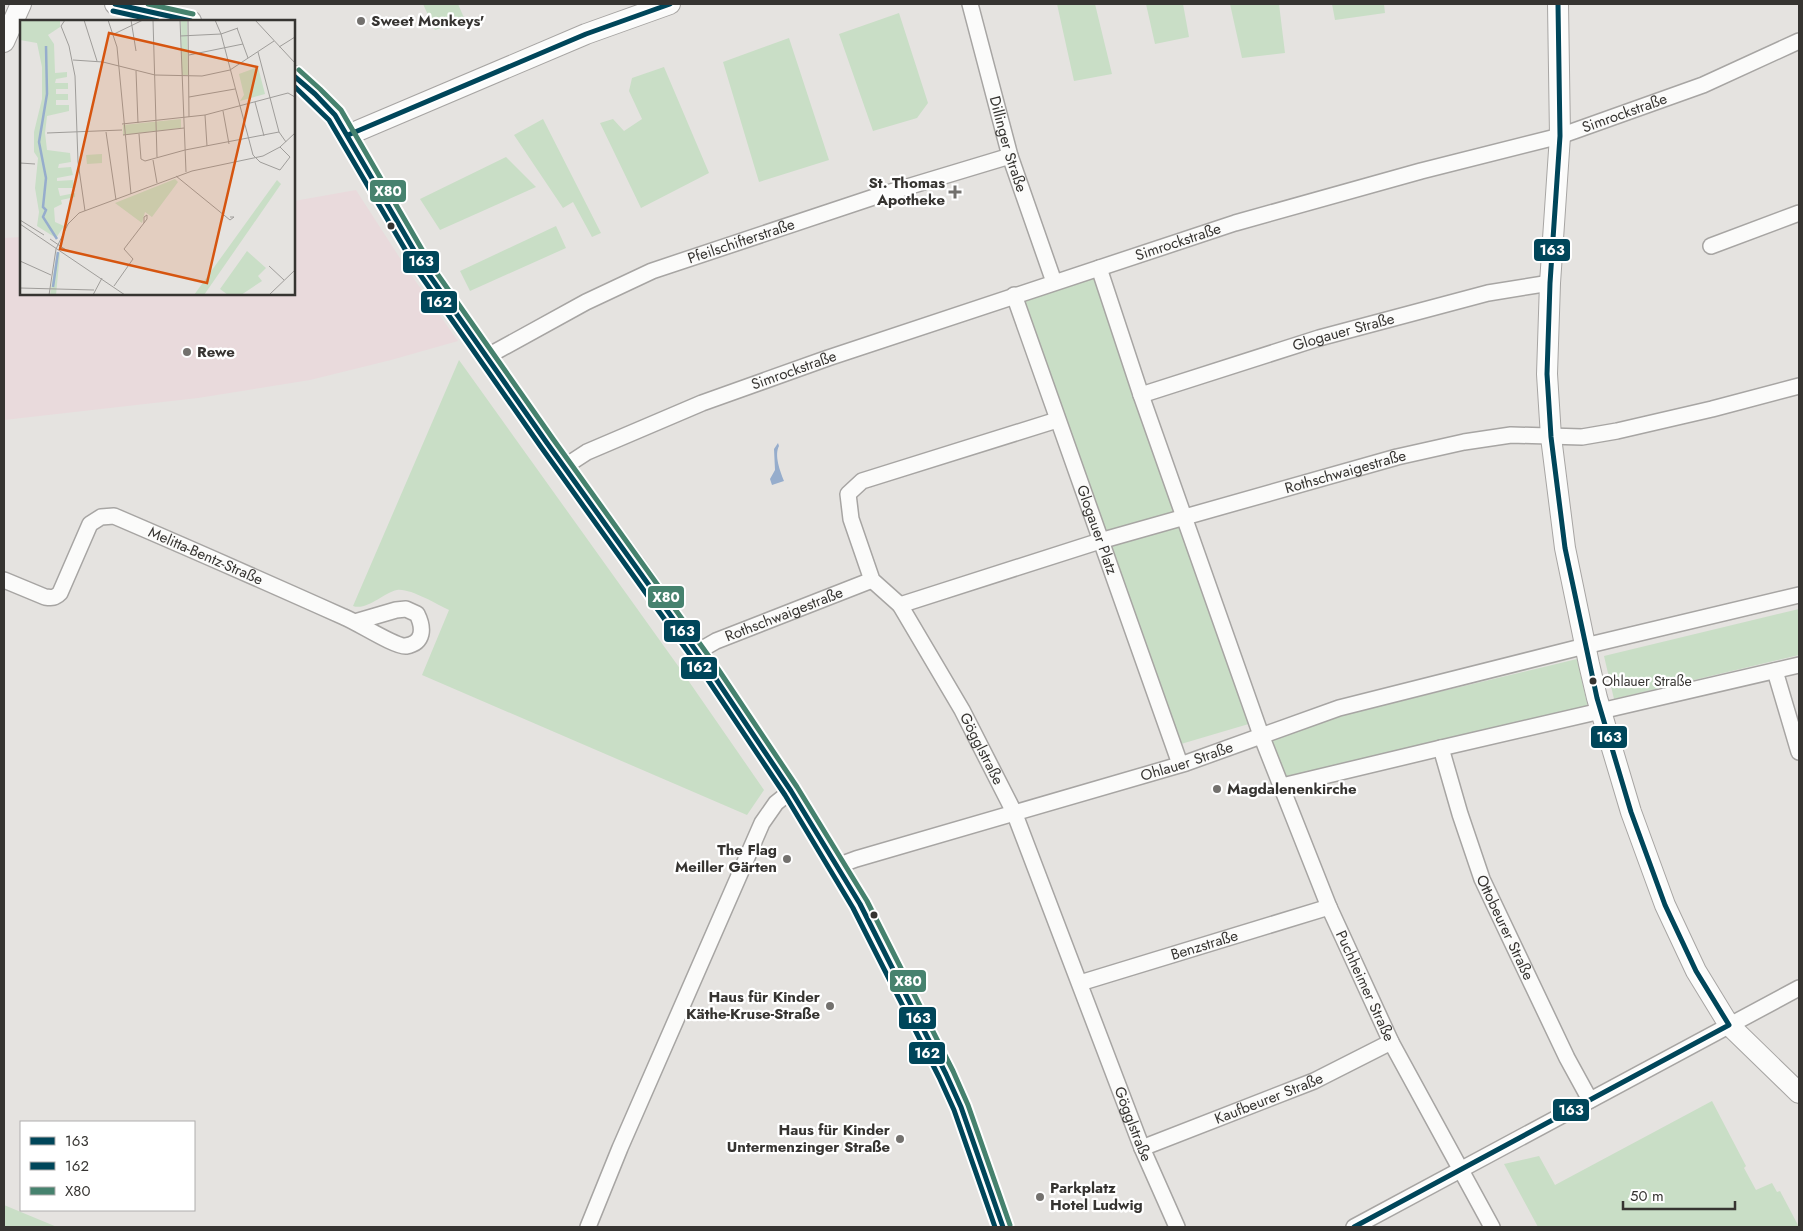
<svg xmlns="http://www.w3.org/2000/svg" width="1803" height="1231" viewBox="0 0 1803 1231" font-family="Jost,sans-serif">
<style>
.commercial{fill:#e9dadc}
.green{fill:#c9dec6}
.water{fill:#96adcc}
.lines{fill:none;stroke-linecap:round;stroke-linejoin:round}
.street-casing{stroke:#a7a5a3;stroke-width:18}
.secondary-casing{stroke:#a7a5a3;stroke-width:22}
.street{stroke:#fbfbfa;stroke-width:15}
.secondary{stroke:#fbfbfa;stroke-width:20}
.bus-1-casing{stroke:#fff;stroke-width:9}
.bus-2-casing{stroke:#fff;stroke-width:9}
.bus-3-casing{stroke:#fff;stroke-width:9}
.bus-1{stroke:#00465a;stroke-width:5}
.bus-2{stroke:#00465a;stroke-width:5}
.bus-3{stroke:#46826e;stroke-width:5}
.poi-dot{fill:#73716e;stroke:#fff;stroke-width:2}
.bus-dot{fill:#363431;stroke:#fff;stroke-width:2}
.labels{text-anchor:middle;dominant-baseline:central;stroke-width:4.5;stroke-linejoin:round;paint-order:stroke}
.bus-label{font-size:14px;fill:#363431;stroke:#fff;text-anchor:start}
.poi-label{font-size:15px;font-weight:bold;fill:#363431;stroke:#fff;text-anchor:start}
.street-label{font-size:15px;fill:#363431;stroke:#fff}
.inset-river{fill:none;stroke:#96adcc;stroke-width:2.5}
.inset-road{fill:none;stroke:#9f9d9a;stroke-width:1}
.view{fill:#d65510;fill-opacity:0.15;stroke:#d65510;stroke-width:2.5}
.inset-edge{fill:none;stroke:#363431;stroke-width:2.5}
.line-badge{stroke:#fff;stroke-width:2}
.badge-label{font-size:14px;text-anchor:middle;font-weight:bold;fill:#fff}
</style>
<rect width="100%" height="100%" fill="#e5e3e0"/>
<!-- commercial -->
<path class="commercial" d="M356 190 407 269 458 341 391 360 310 380 198 398 4 420V238L21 237V294H294V201Z"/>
<!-- green -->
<path class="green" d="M423 4H458L465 20 435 30Z
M1057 4H1095L1112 74 1074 81Z
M1146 4H1183L1189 37 1155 44Z
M1230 4H1279L1285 53 1242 58Z
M1332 4H1384L1385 13 1335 20Z
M899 13 928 103 917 118 873 131 839 34Z
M789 38 829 160 759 182 723 62Z
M664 67 709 173 641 208 600 123 613 119 624 131 642 119 629 91 632 78Z
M543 119 601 233 592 237 573 202 563 208 514 135Z
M506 157 536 187 440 230 420 199Z
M556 226 566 248 470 291 460 271Z
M1098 274 1252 723 1181 744 1020 299Z
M459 360 681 670 764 790 747 815 422 675 449 610C436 604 410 588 397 590 383 593 367 611 353 606Z
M1799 609V655L1614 699 1604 656Z
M1577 659 1589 712 1287 779 1271 739 1342 715Z
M1712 1101 1746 1166 1744 1168 1756 1190 1772 1183 1777 1192 1780 1191 1799 1227H1538L1504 1164 1539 1156 1555 1185Z
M4 1205 57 1227H4Z"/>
<!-- water -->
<path class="water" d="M778 443 779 446C774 455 780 471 784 481L772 485 770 479 775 470 774 449Z"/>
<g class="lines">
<!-- street casing -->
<g class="street-casing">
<g id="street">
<path id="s1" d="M970 4 1010 156 1054 282"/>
<path d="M1711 246 1799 213"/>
<path id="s2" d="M1099 268 1141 395 1261 735 1329 907 1391 1042 1492 1227"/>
<path id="s3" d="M1014 295 1180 764"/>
<path id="s4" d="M486 357 586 302 652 271 874 197 1010 156"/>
<path id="s5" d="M1141 395 1319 338 1488 293 1550 283"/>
<path id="s6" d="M1057 420 862 481 848 494 851 519 872 580 900 605 962 710 1014 812 1142 1148 1177 1227"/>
<path id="s7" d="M564 467 587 452 702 403 828 358 1235 223 1421 171 1560 136 1703 85 1799 41"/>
<path id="s8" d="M4 580 45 597C52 598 55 598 60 593L90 524 101 517 114 516C191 549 268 583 344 617 357 622 395 647 406 646 424 643 424 628 417 614L406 609 396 610 355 622"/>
<path id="s9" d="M900 605 1100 541 1397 457 1464 442 1511 435 1582 437 1617 431 1712 409 1799 386"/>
<path id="s10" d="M697 652 716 641 872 580"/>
<path d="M1775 671 1799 752"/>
<path id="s11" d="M1441 748 1460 814 1482 879 1567 1058 1590 1100"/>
<path d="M1282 786 1441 748 1799 665"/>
<path id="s12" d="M837 866 856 859 1186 763 1339 708 1585 646 1799 595"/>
<path id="s13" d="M1080 983 1329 907"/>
<path id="s14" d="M1142 1148 1314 1081 1391 1042"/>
<path d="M588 1227 620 1148 762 823 776 803 791 791"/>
<path d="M1354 1227 1799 988"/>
</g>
</g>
<!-- secondary casing -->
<g class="secondary-casing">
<path id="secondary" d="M115 4 191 21
M1558 4 1560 136 1550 283 1547 374 1551 437 1565 548 1589 664 1597 698 1631 812 1665 905 1696 971 1729 1025 1799 1093
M4 42 21 4
M294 76 315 94 335 115 425 269 547 443 636 566 712 673 791 791 860 904 946 1074 961 1107 1003 1227
M348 135 586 34 670 4"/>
</g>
<!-- street -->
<use href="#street" class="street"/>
<!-- secondary -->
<use href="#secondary" class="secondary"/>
<!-- bus-1 casing -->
<g class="bus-1-casing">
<path id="bus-1" d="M115 4 191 21
M294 76 315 94 335 115 425 269 547 443 712 673 791 791 860 904 946 1074 961 1107 1003 1227
M348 135 586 34 670 4
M1354 1227 1729 1025 1696 971 1665 905 1631 812 1597 698 1565 548 1551 437 1547 374 1550 283 1560 136 1558 4"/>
</g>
<!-- bus-2 casing -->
<g class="bus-2-casing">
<path id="bus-2" d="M113 11 158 21
M294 86 329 120 419 273 541 447 706 677 785 795 853 908 939 1077 954 1110 995 1227"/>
</g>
<!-- bus-3 casing -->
<g class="bus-3-casing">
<path id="bus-3" d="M148 4 193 14
M299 70 320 89 341 110 431 265 553 439 718 669 797 787 867 901 953 1071 968 1105 1010 1225"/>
</g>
<!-- bus-1 -->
<use href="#bus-1" class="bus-1"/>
<!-- bus-2 -->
<use href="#bus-2" class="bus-2"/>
<!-- bus-3 -->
<use href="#bus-3" class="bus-3"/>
</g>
<!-- markers -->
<g class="poi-dot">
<circle cx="361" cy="21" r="5"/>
<path d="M952.5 184.5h5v5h5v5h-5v5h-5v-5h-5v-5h5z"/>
<circle cx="187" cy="352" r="5"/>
<circle cx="1217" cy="789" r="5"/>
<circle cx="787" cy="859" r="5"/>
<circle cx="830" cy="1006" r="5"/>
<circle cx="900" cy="1139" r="5"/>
<circle cx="1040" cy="1197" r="5"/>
</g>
<g class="bus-dot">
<circle cx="391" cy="226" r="4.5"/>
<circle cx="1593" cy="681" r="4.5"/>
<circle cx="874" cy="915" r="4.5"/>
</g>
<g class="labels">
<!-- bus labels -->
<g class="bus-label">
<text x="1602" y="681">Ohlauer Straße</text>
</g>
<!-- poi labels -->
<g class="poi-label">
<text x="371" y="21">Sweet Monkeys'</text>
<text x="945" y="183" text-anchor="end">St. Thomas<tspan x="945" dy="17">Apotheke</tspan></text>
<text x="197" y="352">Rewe</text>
<text x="1227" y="789">Magdalenenkirche</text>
<text x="777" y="850" text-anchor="end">The Flag<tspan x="777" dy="17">Meiller Gärten</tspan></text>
<text x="820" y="997" text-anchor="end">Haus für Kinder<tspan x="820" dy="17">Käthe-Kruse-Straße</tspan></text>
<text x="890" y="1130" text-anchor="end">Haus für Kinder<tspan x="890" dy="17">Untermenzinger Straße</tspan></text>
<text x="1050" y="1188">Parkplatz<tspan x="1050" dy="17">Hotel Ludwig</tspan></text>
</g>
<!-- street labels -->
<g class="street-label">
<text stroke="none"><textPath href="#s7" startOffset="1120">Simrockstraße</textPath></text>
<text stroke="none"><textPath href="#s1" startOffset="145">Dillinger Straße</textPath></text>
<text stroke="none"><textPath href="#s4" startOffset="281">Pfeilschifterstraße</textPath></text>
<text stroke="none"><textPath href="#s7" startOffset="655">Simrockstraße</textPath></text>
<text stroke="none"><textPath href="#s5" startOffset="212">Glogauer Straße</textPath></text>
<text stroke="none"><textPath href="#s7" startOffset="250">Simrockstraße</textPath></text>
<text stroke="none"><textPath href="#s9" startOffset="465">Rothschwaigestraße</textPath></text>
<text stroke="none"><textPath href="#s3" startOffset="249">Glogauer Platz</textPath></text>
<text stroke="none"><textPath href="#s8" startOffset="262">Melitta-Bentz-Straße</textPath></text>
<text stroke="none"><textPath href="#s10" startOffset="95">Rothschwaigestraße</textPath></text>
<text stroke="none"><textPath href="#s6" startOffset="516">Gögglstraße</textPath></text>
<text stroke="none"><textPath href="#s12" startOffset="365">Ohlauer Straße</textPath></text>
<text stroke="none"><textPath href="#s11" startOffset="191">Ottobeurer Straße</textPath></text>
<text stroke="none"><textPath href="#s13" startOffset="130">Benzstraße</textPath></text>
<text stroke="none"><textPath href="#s2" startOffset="766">Puchheimer Straße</textPath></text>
<text stroke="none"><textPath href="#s14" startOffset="136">Kaufbeurer Straße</textPath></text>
<text stroke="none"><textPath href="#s6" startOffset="921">Gögglstraße</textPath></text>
</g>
</g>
<!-- overview -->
<g transform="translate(20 20)">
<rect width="275" height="275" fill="#e5e3e0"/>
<path d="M0 0H40V7L28 15 34 24 35 53 47 52V57L36 59 35 63H48V69H36V74H48V80H36V85H49V91L27 96 25 113 27 130 50 133 51 142 39 144 38 148 51 147 53 155 37 158V161L53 160 54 168H38L40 176 55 173V177L41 180 42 184 34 188 35 202 44 206 36 218 17 206 19 192 15 168 18 138 14 132V112L22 79V47L17 23 0 20ZM161 0H167L168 55H162ZM238 47 245 74 220 81 224 75 219 54ZM161 99V108L103 115V105ZM82 134V143L67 144 66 135ZM155 159 158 162 132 197 125 192 122 203 95 183ZM257 160 261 164 184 275H174ZM227 231 246 248 238 256 242 261 221 275H208L200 269ZM37 232 40 233 36 275H30Z" fill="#c9dec6"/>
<path class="inset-river" d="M26 26 27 74 19 122 26 158 23 187 26 190 23 197 37 219M33 267 38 232"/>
<path class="inset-road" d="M45 0 41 6 49 26 55 56 58 142 65 191M64 0 77 41M88 0 97 27 111 174M111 0 116 31M133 0 137 137M160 0 166 152M168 0 169 97M195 0 201 14 233 135 240 142 260 150 270 137 260 127M235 0 275 43M217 8 228 38M94 14 123 0M160 16 201 14 218 8M259 27 275 17M238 32 259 112 266 122M169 35 223 24M0 37V54M53 40 83 42 135 55 182 56 210 50 254 21M116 51 118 103M169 77 215 69M235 82 244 116M203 91 209 124M185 95 187 126M102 104 185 95 268 73 275 77M86 112 96 180M27 113 102 110M119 114 121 139 125 141 165 130 259 112M103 115 164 108M133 140 137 163M0 143 15 144M156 156 210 200 214 197H210M0 200 24 215M0 204 105 275M30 219 46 230M0 241 31 255M249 246 264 260M94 266 113 239 104 229 127 199V195L124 197V203M0 268 74 270M29 275 36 229 48 204 59 193 172 151 243 136 260 127 275 113M73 275 82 258M249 275 275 250"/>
<path class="view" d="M89 13 237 47 187 263 40 229Z"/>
<rect width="275" height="275" class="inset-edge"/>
</g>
<g class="line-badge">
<rect x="369" y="179" width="38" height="24" rx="5" fill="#46826e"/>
<rect x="1533" y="238" width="38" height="24" rx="5" fill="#00465a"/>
<rect x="402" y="250" width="38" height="24" rx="5" fill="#00465a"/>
<rect x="420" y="290" width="38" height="24" rx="5" fill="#00465a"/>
<rect x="647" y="585" width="38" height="24" rx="5" fill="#46826e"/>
<rect x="663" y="619" width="38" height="24" rx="5" fill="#00465a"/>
<rect x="680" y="656" width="38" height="24" rx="5" fill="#00465a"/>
<rect x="1590" y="725" width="38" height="24" rx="5" fill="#00465a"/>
<rect x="889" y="969" width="38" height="24" rx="5" fill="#46826e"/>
<rect x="898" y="1006" width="39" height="24" rx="5" fill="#00465a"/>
<rect x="908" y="1041" width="38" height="24" rx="5" fill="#00465a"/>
<rect x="1552" y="1098" width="38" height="24" rx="5" fill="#00465a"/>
</g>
<g class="badge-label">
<text x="388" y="196">X80</text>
<text x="1552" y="255">163</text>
<text x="421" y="266">163</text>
<text x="439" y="307">162</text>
<text x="666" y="602">X80</text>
<text x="682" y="636">163</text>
<text x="699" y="672">162</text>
<text x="1609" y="742">163</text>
<text x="908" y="986">X80</text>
<text x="918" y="1023">163</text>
<text x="927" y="1058">162</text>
<text x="1571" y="1115">163</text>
</g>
<!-- border -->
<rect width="1803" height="1231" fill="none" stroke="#363431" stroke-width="10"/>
<!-- legend -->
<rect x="20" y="1121" width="175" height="90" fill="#ffffff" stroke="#afaead"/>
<rect x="30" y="1137" width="25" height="8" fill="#00465a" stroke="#afaead"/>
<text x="65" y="1146" font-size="15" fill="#363431">163</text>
<rect x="30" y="1162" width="25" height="8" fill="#00465a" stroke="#afaead"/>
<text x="65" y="1171" font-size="15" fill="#363431">162</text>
<rect x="30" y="1187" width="25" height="8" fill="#46826e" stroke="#afaead"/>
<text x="65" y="1196" font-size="15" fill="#363431">X80</text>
<!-- scale -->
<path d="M1623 1201v8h112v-8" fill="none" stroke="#363431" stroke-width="2.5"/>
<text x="1630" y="1201" font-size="15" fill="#363431" stroke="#ffffff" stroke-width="4" paint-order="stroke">50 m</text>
</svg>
